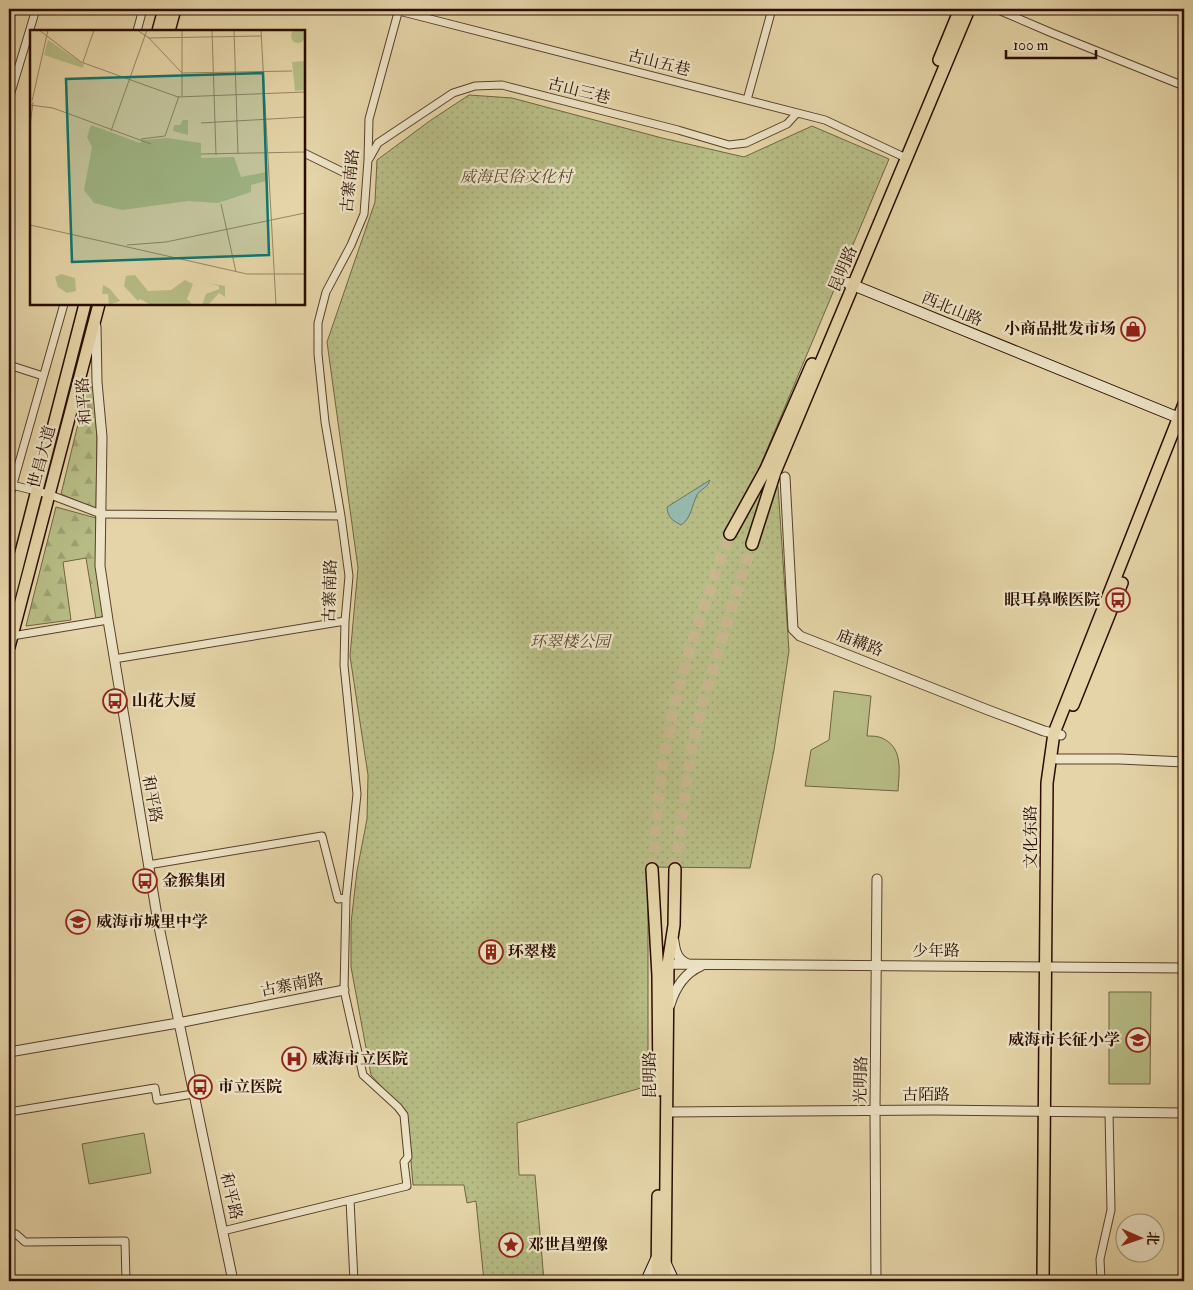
<svg xmlns="http://www.w3.org/2000/svg" width="1193" height="1290" viewBox="0 0 1193 1290" font-family="'IM FELL Double Pica','Noto Serif SC',serif">
<style>
.grass{fill:#b7bc85;stroke:#706442}
.forest{fill:url(#forest-firs);stroke:#706442}
.park{fill:url(#park-dots);stroke:#706442}
.water{fill:#96b8ac;stroke:#6b7467}
.lines{fill:none;stroke-linecap:round;stroke-linejoin:round}
.primary-tunnel{stroke:#c8b68e;stroke-width:11;stroke-dasharray:11 5.5;stroke-linecap:butt}
.minor-casing{stroke:#583f2a;stroke-width:9}
.tertiary-casing{stroke:#583f2a;stroke-width:11}
.secondary-casing{stroke:#2a0d00;stroke-width:12}
.primary-casing{stroke:#2a0d00;stroke-width:14}
.minor{stroke:#ede3c6;stroke-width:7}
.tertiary{stroke:#ede3c6;stroke-width:9}
.secondary{stroke:#ede3c6;stroke-width:10}
.primary{stroke:#e4d4a7;stroke-width:11}
.labels{text-anchor:middle;dominant-baseline:central;stroke-width:4.5;stroke-linejoin:round;paint-order:stroke}
.street-label{font-size:16px;fill:#2a0d00;stroke:#ede3c6}
.park-label{font-size:16px;font-style:italic;fill:#5b4a2f;stroke:#ede3c6}
.poi-label{font-size:16px;font-weight:bold;fill:#2a0d00;stroke:#ede3c6;text-anchor:start}
.inset-road{fill:none;stroke:#9a8464;stroke-width:1}
.view{fill:#0f766e;fill-opacity:0.15;stroke:#0f766e;stroke-width:2.5}
.inset-edge{fill:none;stroke:#2a0d00;stroke-width:2.5}
</style>
<defs>
<pattern id="forest-firs" width="22" height="20" patternUnits="userSpaceOnUse" patternTransform="scale(1.25)"><rect width="22" height="20" fill="#b7bc85"/><path d="M5 1l3.5 6h-7zM16 11l3.5 6h-7z" fill="#9ea071"/></pattern>
<pattern id="park-dots" width="8" height="8" patternUnits="userSpaceOnUse" patternTransform="scale(1.25)"><rect width="8" height="8" fill="#b7bc85"/><path d="M2 2h.1M6 6h.1" fill="none" stroke="#9ea071" stroke-width="1.8" stroke-linecap="round"/></pattern>
</defs>
<rect width="100%" height="100%" fill="#e4d4a7"/>
<filter id="stains"><feTurbulence type="fractalNoise" baseFrequency=".004" numOctaves="4"/><feColorMatrix values="0 0 0 0 .2 0 0 0 0 .09 0 0 0 0 .02 0 0 0 .5 -.17"/></filter>
<radialGradient id="worn" r=".72"><stop offset=".6" stop-color="#630" stop-opacity="0"/><stop offset="1" stop-color="#630" stop-opacity=".3"/></radialGradient>
<!-- grass -->
<path class="grass" d="M834 691 871 696 867 736C871 736 878 736 882 738 904 748 899 772 898 791L805 786 811 750 829 740Z
M1109 992H1151L1150 1084H1109Z
M144 1133 151 1173 89 1184 82 1144Z"/>
<!-- forest -->
<path class="forest" d="M87 387H93L97 437 96 509 61 494Z
M56 507 96 518V556L104 617 96 619 86 558 63 562 71 620 26 626Z"/>
<!-- park -->
<path class="park" d="M469 95 512 98 662 138 744 157 812 126 889 159 758 471 778 486 789 651 774 750 750 868 648 867V1086L517 1123 519 1175H535L544 1281H484L476 1201 467 1203 464 1185H413L407 1115 371 1075 351 967V923L357 871 367 819 368 775 350 656 358 568 327 342 375 202 377 160 431 120Z"/>
<!-- water -->
<path class="water" d="M710 480C707 489 701 488 697 495 692 505 691 519 681 525 672 520 668 518 667 507Z"/>
<g class="lines">
<!-- primary-tunnel -->
<path class="primary-tunnel" d="M652 869C657 825 659 780 668 737 681 667 706 600 730 534
M675 869 692 745 704 697 752 544"/>
<!-- minor casing -->
<g class="minor-casing">
<path id="minor" d="M996 9 1052 33 1184 86
M399 11 825 120 906 158
M137 31 143 9
M9 99 36 9
M747 100 772 9
M304 153 349 175
M369 159 378 143 453 93 475 86 502 85 678 130 729 145 746 143 787 124 797 113
M9 365 43 376
M12 485 48 494 101 514 341 516
M9 498 64 304
M12 636 108 620
M114 659 345 621
M148 865 322 836 338 899 346 898
M9 1112 155 1088 157 1100 193 1094
M350 1200 354 1281
M223 1231 407 1186 404 1162 408 1157 404 1115 398 1107 363 1075 344 990 346 898 357 794 344 665 345 621 349 576 341 516 325 422 318 354V323L326 292 351 245 364 214 368 160 369 119 399 9
M9 1234H16L25 1242 125 1241 126 1281
M1101 1281 1100 1259 1111 1210 1109 1112"/>
</g>
<!-- tertiary casing -->
<g class="tertiary-casing">
<path id="tertiary" d="M96 326 97 382 102 437 100 566 108 620 158 922 233 1281
M785 477 793 629 800 636 988 710 1044 731 1061 735
M1057 759H1120L1184 762
M674 941C675 952 678 960 688 964
M664 966 668 964 1184 968
M670 1005C675 988 685 973 701 966
M9 1052 178 1023 344 990
M667 1112 934 1110 1184 1113
M876 1281 875 1110 877 879"/>
</g>
<!-- secondary casing -->
<g class="secondary-casing">
<path id="secondary" d="M848 283 1184 420
M666 1264 674 1281
M646 1281 656 1259"/>
</g>
<!-- primary casing -->
<g class="primary-casing">
<path id="primary" d="M158 31 164 9
M169 31 175 9
M939 60 960 9
M730 534 766 469 812 364
M752 544 775 472 969 9
M9 599 85 304
M9 647 99 304
M1073 705 1122 583
M652 869 658 976 659 1090
M657 1281 658 1196
M665 1281 668 964 674 925 675 869
M1043 1281 1047 783 1054 733 1184 404"/>
</g>
<!-- minor -->
<use href="#minor" class="minor"/>
<!-- tertiary -->
<use href="#tertiary" class="tertiary"/>
<!-- secondary -->
<use href="#secondary" class="secondary"/>
<!-- primary -->
<use href="#primary" class="primary"/>
</g>
<!-- icons -->
<defs>
<g id="shop-ring" transform="scale(1.25)"><circle r="9.5" fill="#ede3c6" stroke="#8f2418" stroke-width="1.5"/><path d="M-5-2.5h2.3a2.7 3.5 0 0 1 5.4 0H5L5.5 6h-11ZM-1.5-2.5h3a1.5 2.3 0 0 0-3 0Z" fill="#8f2418"/></g>
<g id="bus-ring" transform="scale(1.25)"><circle r="9.5" fill="#ede3c6" stroke="#8f2418" stroke-width="1.5"/><path d="M-5-6H5V4H4V6H2V4H-2V6H-4V4H-5ZM-3.5-4V0h7V-4ZM-3.5 1.2v1.5H-2V1.2ZM2 1.2v1.5H3.5V1.2Z" fill="#8f2418"/></g>
<g id="school-ring" transform="scale(1.25)"><circle r="9.5" fill="#ede3c6" stroke="#8f2418" stroke-width="1.5"/><path d="M0-5L7-2L0 1L-7-2ZM-4 1L0 2.5L4 1V4Q0 6-4 4Z" fill="#8f2418"/></g>
<g id="building-ring" transform="scale(1.25)"><circle r="9.5" fill="#ede3c6" stroke="#8f2418" stroke-width="1.5"/><path d="M-4-6H4V6H1V3H-1V6H-4ZM-2.5-4.3h1.7v1.8h-1.7ZM.8-4.3h1.7v1.8H.8ZM-2.5-1h1.7V.8h-1.7ZM.8-1h1.7V.8H.8Z" fill="#8f2418"/></g>
<g id="hospital-ring" transform="scale(1.25)"><circle r="9.5" fill="#ede3c6" stroke="#8f2418" stroke-width="1.5"/><path d="M-5-5h3v3.5h4V-5h3V5h-3V1.5h-4V5h-3Z" fill="#8f2418"/></g>
<g id="sight-ring" transform="scale(1.25)"><circle r="9.5" fill="#ede3c6" stroke="#8f2418" stroke-width="1.5"/><path d="M0-6L1.8-2.2L6-1.7L2.9 1.2L3.7 5.4L0 3.3L-3.7 5.4L-2.9 1.2L-6-1.7L-1.8-2.2Z" fill="#8f2418"/></g>
</defs>
<g fill-rule="evenodd">
<use href="#shop-ring" x="1133" y="329"/>
<use href="#bus-ring" x="1118" y="600"/>
<use href="#bus-ring" x="115" y="701"/>
<use href="#bus-ring" x="145" y="881"/>
<use href="#school-ring" x="78" y="922"/>
<use href="#building-ring" x="491" y="952"/>
<use href="#school-ring" x="1138" y="1040"/>
<use href="#hospital-ring" x="294" y="1059"/>
<use href="#bus-ring" x="200" y="1087"/>
<use href="#sight-ring" x="511" y="1245"/>
</g>
<g class="labels">
<!-- street labels -->
<g class="street-label">
<text transform="translate(659 63) rotate(14)">古山五巷</text>
<text transform="translate(579 91) rotate(14)">古山三巷</text>
<text transform="translate(350 181) rotate(-84)">古寨南路</text>
<text transform="translate(843 269) rotate(-67)">昆明路</text>
<text transform="translate(952 309) rotate(22)">西北山路</text>
<text transform="translate(84 401) rotate(-94)">和平路</text>
<text transform="translate(42 457) rotate(-75)">世昌大道</text>
<text transform="translate(330 591) rotate(-88)">古寨南路</text>
<text transform="translate(860 643) rotate(21)">庙耩路</text>
<text transform="translate(152 799) rotate(80)">和平路</text>
<text transform="translate(1031 837) rotate(-90)">文化东路</text>
<text x="936" y="951">少年路</text>
<text transform="translate(292 985) rotate(-11)">古寨南路</text>
<text transform="translate(650 1075) rotate(-90)">昆明路</text>
<text transform="translate(861 1080) rotate(-89)">光明路</text>
<text x="926" y="1095">古陌路</text>
<text transform="translate(231 1196) rotate(77)">和平路</text>
</g>
<!-- park labels -->
<g class="park-label">
<text x="516" y="177">威海民俗文化村</text>
<text x="570" y="642">环翠楼公园</text>
</g>
<!-- poi labels -->
<g class="poi-label">
<text x="1116" y="329" text-anchor="end">小商品批发市场</text>
<text x="1100" y="600" text-anchor="end">眼耳鼻喉医院</text>
<text x="132" y="701">山花大厦</text>
<text x="162" y="881">金猴集团</text>
<text x="96" y="922">威海市城里中学</text>
<text x="508" y="952">环翠楼</text>
<text x="1120" y="1040" text-anchor="end">威海市长征小学</text>
<text x="312" y="1059">威海市立医院</text>
<text x="218" y="1087">市立医院</text>
<text x="528" y="1245">邓世昌塑像</text>
</g>
</g>
<!-- overview -->
<g transform="translate(30 30)">
<rect width="275" height="275" fill="#e4d4a7"/>
<path d="M153 90H158V105L143 101 144 95H150Z" fill="#b7bc85"/>
<path d="M31 244 45 248 46 261 37 263 28 257 25 247ZM105 245 118 261 141 260 155 250 163 254 157 269 163 275H121L110 269 108 271 94 256 96 246ZM178 253 195 256V267L189 263 178 275H172L176 264 189 259V256ZM73 255 80 259 90 271 79 275 78 264H72Z" fill="#b7bc85"/>
<path d="M261 6a7 7 0 1 1 14 0a7 7 0 1 1-14 0ZM18 10 54 34 53 38 14 25ZM275 31V60L265 61 262 32ZM61 95 110 113 112 110 137 108 171 113V128L204 127 211 147 236 142V151L221 155V162L188 173 158 171 92 180 64 173 54 160 62 117 57 107Z" fill="#b7bc85"/>
<path class="inset-road" d="M9 0 51 32 148 67 275 62M107 0 119 8 231 6M152 0V66M182 0 186 125M204 0 208 124M231 0 246 275M119 8 152 43 262 41M53 32 64 0M2 71 18 0M0 75 23 78 121 114M171 93 275 87M0 96 3 72M81 101 117 0M111 109 135 106 149 66M171 124 275 122M191 174 206 242M0 195 217 244H275M97 215 136 212 275 183"/>
<path class="view" d="M233 43 239 225 42 232 36 49Z"/>
<rect width="275" height="275" class="inset-edge"/>
</g>
<!-- margin -->
<rect width="1193" height="1290" fill="none" stroke="#e4d4a7" stroke-width="30"/>
<rect x="10" y="10" width="1173" height="1270" fill="none" stroke="#2a0d00" stroke-width="2.5"/>
<rect x="15" y="15" width="1163" height="1260" fill="none" stroke="#2a0d00"/>
<!-- north arrow -->
<g transform="translate(1140 1238) rotate(92)"><circle r="24" fill="#ede3c6" stroke="#9f8d77"/>
<path d="M0-4L9 19L0 12L-9 19Z" fill="#8f2418"/>
<text y="-8" font-size="14" font-weight="bold" text-anchor="middle" fill="#2a0d00">北</text>
</g>
<!-- scale -->
<path d="M1006 50v8h90v-8" fill="none" stroke="#2a0d00" stroke-width="2.5"/>
<text x="1013" y="50" font-size="15" fill="#2a0d00" stroke="#ede3c6" stroke-width="4" paint-order="stroke">100 m</text>
<rect width="100%" height="100%" filter="url(#stains)"/>
<rect width="100%" height="100%" fill="url(#worn)"/>
</svg>
